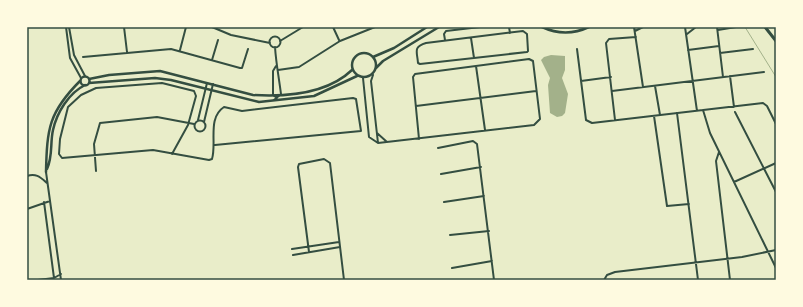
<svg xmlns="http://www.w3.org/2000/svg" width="803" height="307" viewBox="0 0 803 307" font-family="'Fira Sans Condensed',sans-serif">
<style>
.water{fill:#a3b18a}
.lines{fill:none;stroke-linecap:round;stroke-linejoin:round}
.stream{stroke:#a3b18a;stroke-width:1}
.minor{stroke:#344e41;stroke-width:2}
.tertiary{stroke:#344e41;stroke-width:2.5}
.primary{stroke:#344e41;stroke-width:3}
.neatline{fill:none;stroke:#344e41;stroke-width:1.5}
</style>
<rect width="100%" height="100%" fill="#e9edc9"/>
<!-- water -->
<path class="water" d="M551 55 565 56V70L562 78 568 94 565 113 562 116 557 117 550 113 548 85 550 78 541 60 544 57Z"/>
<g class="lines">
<!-- stream -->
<path class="stream" d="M616 27H621
M745 27 776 77"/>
<!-- minor -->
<path class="minor" d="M66 27 70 58 81 78
M69 27 74 55 85 76
M124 27 127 52
M212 27 231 35 270 43
M333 27 339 40
M509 27 510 33
M634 27 643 87
M685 27 697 111
M717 27 723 77
M718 30 736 27
M523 31 527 34 528 51 527 52 420 64 418 63C417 51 413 47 426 43Z
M635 31 643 27
M687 34 696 27
M269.5 42a5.5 5.5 0 1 1 11 0a5.5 5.5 0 1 1-11 0Z
M471 38 474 58
M445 40 444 34 446 31 480 27
M280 41 303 27
M577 49 586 120 592 123 763 103 767 106 776 124
M180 50 186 27
M688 50 719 46
M720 53 753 49
M83 57 171 49 240 68H242L248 49
M212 60 218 40
M276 66 273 71V95L277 98
M476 66 485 130
M278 70 299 67 340 41 375 27
M373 75 371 81 378 143
M730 76 734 107
M363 78 369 137 378 143 534 125 540 119 533 61 529 59 415 74 413 77 419 139
M581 81 611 77
M655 86 660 115
M612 91 764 72
M274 100 281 94C279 78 276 63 275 47
M416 106 536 91
M703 110 710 133 776 268
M735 112 776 192
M677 113 698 280
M654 116 667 206 689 204
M198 120 207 83
M615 120 606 43 609 39 636 37
M194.5 126a5.5 5.5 0 1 1 11 0a5.5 5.5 0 1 1-11 0Z
M204 122 213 84
M377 133 387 142
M438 148 473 141 477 144 494 280
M719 152 716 161 730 280
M172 154 188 125 196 96 194 91 162 83 96 88 81 95 68 107 60 139 59 154 62 158 153 150 209 160 212 159C217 143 207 118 224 107L242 111 353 98 356 99 361 131 215 145
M96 171 94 144 100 123 157 117 194 124
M46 172 61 280
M441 174 481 167
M27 176C36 173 40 177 47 183
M734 182 776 163
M44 202 54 278
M444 202 484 196
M27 209 50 201
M450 235 489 231
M292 249 339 242
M309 252 298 167 299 164 324 159 330 163 344 280
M293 255 340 247
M452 268 492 261
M38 280 54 278 61 274
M604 280 607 275 615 272 742 257 776 250"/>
<!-- tertiary -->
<path class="tertiary" d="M542 27C557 34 574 34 589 27
M352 65a12 12 0 1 1 24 0a12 12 0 1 1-24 0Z
M373 57 394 48 427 27
M376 68 383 61 439 27
M80.5 81a4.5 4.5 0 1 1 9 0a4.5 4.5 0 1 1-9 0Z
M89 79 109 75 160 71 253 95C287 97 327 94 352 70
M89 83 155 78 171 80 259 102 314 96 357 76
M47 169C53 156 50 143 53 130 57 112 69 93 85 85
M46 172C47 128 49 112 80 81"/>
<!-- primary -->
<path class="primary" d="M765 27 776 41"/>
</g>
<!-- border -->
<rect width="803" height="307" fill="none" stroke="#fefae0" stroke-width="56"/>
<rect x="28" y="28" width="747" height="251" class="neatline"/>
</svg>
